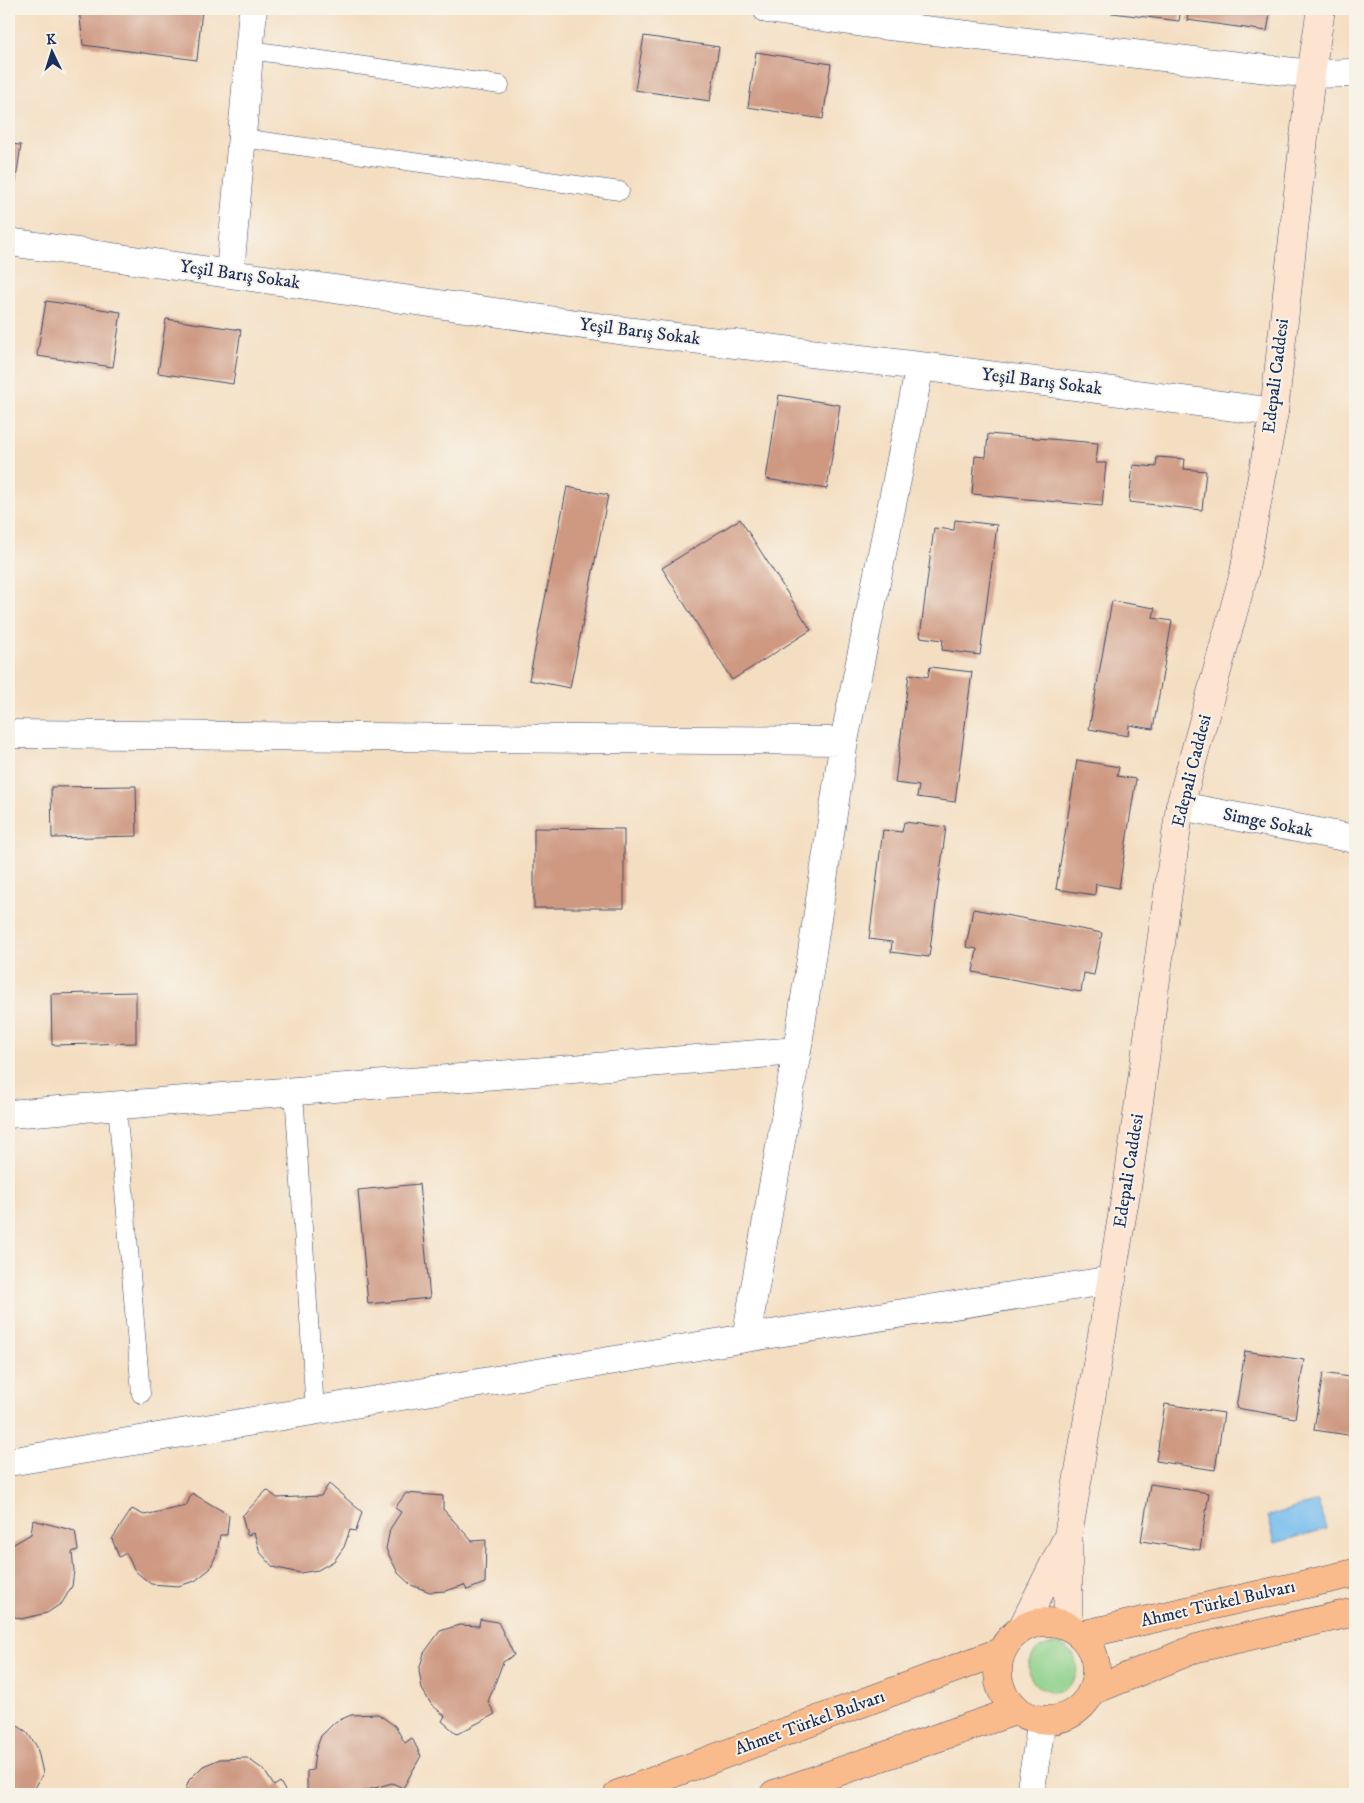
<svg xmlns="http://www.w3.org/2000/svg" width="1364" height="1803" viewBox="0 0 1364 1803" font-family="'IM FELL DW Pica',serif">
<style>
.green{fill:#8cd08a;stroke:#548074}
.water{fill:#77bdee;stroke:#4976a6}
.building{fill:#ce9881}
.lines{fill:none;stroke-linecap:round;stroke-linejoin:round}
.service-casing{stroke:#3c496d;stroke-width:19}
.minor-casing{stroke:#3c496d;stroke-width:29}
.secondary-casing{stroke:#3c496d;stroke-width:29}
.primary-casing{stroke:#3c496d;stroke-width:29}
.service{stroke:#fff;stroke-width:18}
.minor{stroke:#fff;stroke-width:28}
.secondary{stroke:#fde4d1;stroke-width:28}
.primary{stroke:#fabb8c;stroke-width:28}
.labels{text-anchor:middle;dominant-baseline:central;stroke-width:4;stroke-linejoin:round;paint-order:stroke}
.street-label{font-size:18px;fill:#1b2f5e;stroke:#f7f3e8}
</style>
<rect width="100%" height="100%" fill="#f7f3e8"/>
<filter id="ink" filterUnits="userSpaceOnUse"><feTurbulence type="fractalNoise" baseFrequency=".02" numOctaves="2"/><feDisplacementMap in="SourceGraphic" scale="10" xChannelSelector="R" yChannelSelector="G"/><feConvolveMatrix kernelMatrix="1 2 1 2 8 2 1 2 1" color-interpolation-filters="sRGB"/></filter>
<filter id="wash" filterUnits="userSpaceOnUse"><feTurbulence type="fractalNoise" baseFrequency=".0096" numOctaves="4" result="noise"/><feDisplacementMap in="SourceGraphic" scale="20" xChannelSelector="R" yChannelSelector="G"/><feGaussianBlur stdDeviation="1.12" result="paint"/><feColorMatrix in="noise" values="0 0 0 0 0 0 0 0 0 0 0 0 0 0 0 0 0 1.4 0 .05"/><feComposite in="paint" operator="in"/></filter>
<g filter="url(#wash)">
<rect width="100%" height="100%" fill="#f4dec1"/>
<!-- green -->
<path class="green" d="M1029 1668a24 24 0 1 1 48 0a24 24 0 1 1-48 0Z"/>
<!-- water -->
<path class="water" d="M1318 1501 1326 1529 1275 1543 1268 1516Z"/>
<g id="blocks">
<!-- building -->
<path class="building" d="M79 9H202L197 60 83 45Z
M1105 9H1181L1179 21 1104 12Z
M1189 9H1271L1267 31 1187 20Z
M644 36 719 47 710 101 635 90Z
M756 52 831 64 823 119 748 107Z
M9 144 21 145 13 200 9 199Z
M46 301 121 312 113 367 37 356Z
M166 319 241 330 233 384 158 373Z
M779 395 840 405 827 489 766 479Z
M988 434 1098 443 1096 463H1106L1102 506 972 494 975 456 986 457Z
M1157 457 1185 459 1184 469 1206 471 1202 510 1129 502 1133 465 1156 467Z
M567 487 608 495 570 688 529 680Z
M740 519 811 630 732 680 662 568Z
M955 520 997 525 980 655 942 650 943 640 920 637 934 528 954 530Z
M1112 601 1155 608 1153 618 1172 621 1153 729 1129 725 1128 736 1089 729Z
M930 667 972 672 955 802 917 797 919 786 895 783 909 674 928 677Z
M1077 760 1119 767 1117 776 1136 779 1119 888 1096 884 1095 895 1056 889Z
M136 786 137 836 52 838 51 787Z
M904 822 946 827 929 957 891 952 892 942 869 939 883 830 902 832Z
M534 828 624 829V908H534Z
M973 909 1102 933 1094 975 1084 973 1081 992 973 972 977 949 966 947Z
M136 992V1043L52 1045 51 994Z
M419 1184 430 1298 368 1304 358 1190Z
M1245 1351 1304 1360 1295 1418 1236 1408Z
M1323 1373 1355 1378V1436L1314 1430Z
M1165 1404 1224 1413 1215 1470 1156 1461Z
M329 1484 362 1512 356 1531 350 1530 344 1547 334 1561 318 1570 300 1573 273 1567 260 1552 254 1533 247 1535 242 1516 267 1490 277 1498 321 1496Z
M1150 1484 1209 1493 1200 1550 1141 1541Z
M192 1493 229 1515 227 1535H220L217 1553 210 1569 195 1581 178 1586 151 1584 135 1571 126 1553 119 1557 112 1539 132 1509 144 1515 186 1506Z
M406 1493 443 1496V1509L472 1541 486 1540 485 1583 467 1590 464 1585 446 1591 430 1592 411 1585 398 1573 386 1549 390 1529 401 1512 395 1508Z
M33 1520 75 1531 78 1550 72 1552 74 1570 72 1586 62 1603 47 1613 21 1619 9 1615V1547L31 1534Z
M480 1619 498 1622 514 1655 503 1662 488 1702 495 1714 457 1734 442 1721 445 1716 431 1704 422 1689 419 1670 424 1653 440 1631 459 1625 479 1626Z
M378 1714 395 1726 405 1743 412 1738 421 1756 403 1788 392 1783 354 1794H315L307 1790V1771L313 1770 315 1752 321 1736 335 1722 351 1715Z
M9 1720 27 1732 37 1747 43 1773 32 1794H9Z
M247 1758 264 1770 274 1786 280 1782 287 1794H184L189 1780 203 1766 220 1759Z
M93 1791 107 1793V1794H82Z"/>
</g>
</g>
<g filter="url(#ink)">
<use href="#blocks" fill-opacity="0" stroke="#3c496d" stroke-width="1"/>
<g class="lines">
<!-- service casing -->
<g class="service-casing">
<path id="service" d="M250 50 500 85
M242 138 620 191
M117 1105 141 1394
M295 1107 315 1410"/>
</g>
<!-- minor casing -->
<g class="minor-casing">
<path id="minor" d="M767 9 863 23 1311 74 1355 73
M9 242 625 331 920 366 1274 412
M230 273 253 9
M9 734 844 741
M1180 806 1355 839
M9 1114 797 1051
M746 1338 797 1051 844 741 920 366
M9 1462 746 1338 1112 1280
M1030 1794 1042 1720"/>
</g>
<!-- secondary casing -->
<g class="secondary-casing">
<path id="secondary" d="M1068 1536 1128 1181 1180 806 1244 573 1274 412 1311 74 1321 9
M1022 1628 1068 1536V1626"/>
</g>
<!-- primary casing -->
<g class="primary-casing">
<path id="primary" d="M998 1671a49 49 0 1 1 98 0a49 49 0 1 1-98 0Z
M1081 1635 1355 1573
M1092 1691 1197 1648 1355 1612
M618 1794 1002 1651
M774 1794 1018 1710"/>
</g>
<!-- service -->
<use href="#service" class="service"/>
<!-- minor -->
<use href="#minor" class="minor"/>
<!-- secondary -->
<use href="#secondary" class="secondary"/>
<!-- primary -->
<use href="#primary" class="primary"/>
</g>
</g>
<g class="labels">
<!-- street labels -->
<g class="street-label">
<text transform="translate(240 275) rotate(8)">Yeşil Barış Sokak</text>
<text transform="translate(640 332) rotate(7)">Yeşil Barış Sokak</text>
<text transform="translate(1276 376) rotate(-83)">Edepali Caddesi</text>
<text transform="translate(1042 382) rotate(7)">Yeşil Barış Sokak</text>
<text transform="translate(1192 771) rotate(-76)">Edepali Caddesi</text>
<text transform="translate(1268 823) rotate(11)">Simge Sokak</text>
<text transform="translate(1129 1171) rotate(-81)">Edepali Caddesi</text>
<text transform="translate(1218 1604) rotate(-13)">Ahmet Türkel Bulvarı</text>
<text transform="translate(810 1723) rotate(-20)">Ahmet Türkel Bulvarı</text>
</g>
</g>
<!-- margin -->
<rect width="1364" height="1803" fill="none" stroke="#f7f3e8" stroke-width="30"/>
<!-- north arrow -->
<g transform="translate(52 52) rotate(356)" stroke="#f7f3e8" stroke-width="4" paint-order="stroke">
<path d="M0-4L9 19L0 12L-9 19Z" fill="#1b2f5e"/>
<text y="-8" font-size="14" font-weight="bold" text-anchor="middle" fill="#1b2f5e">K</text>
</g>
</svg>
